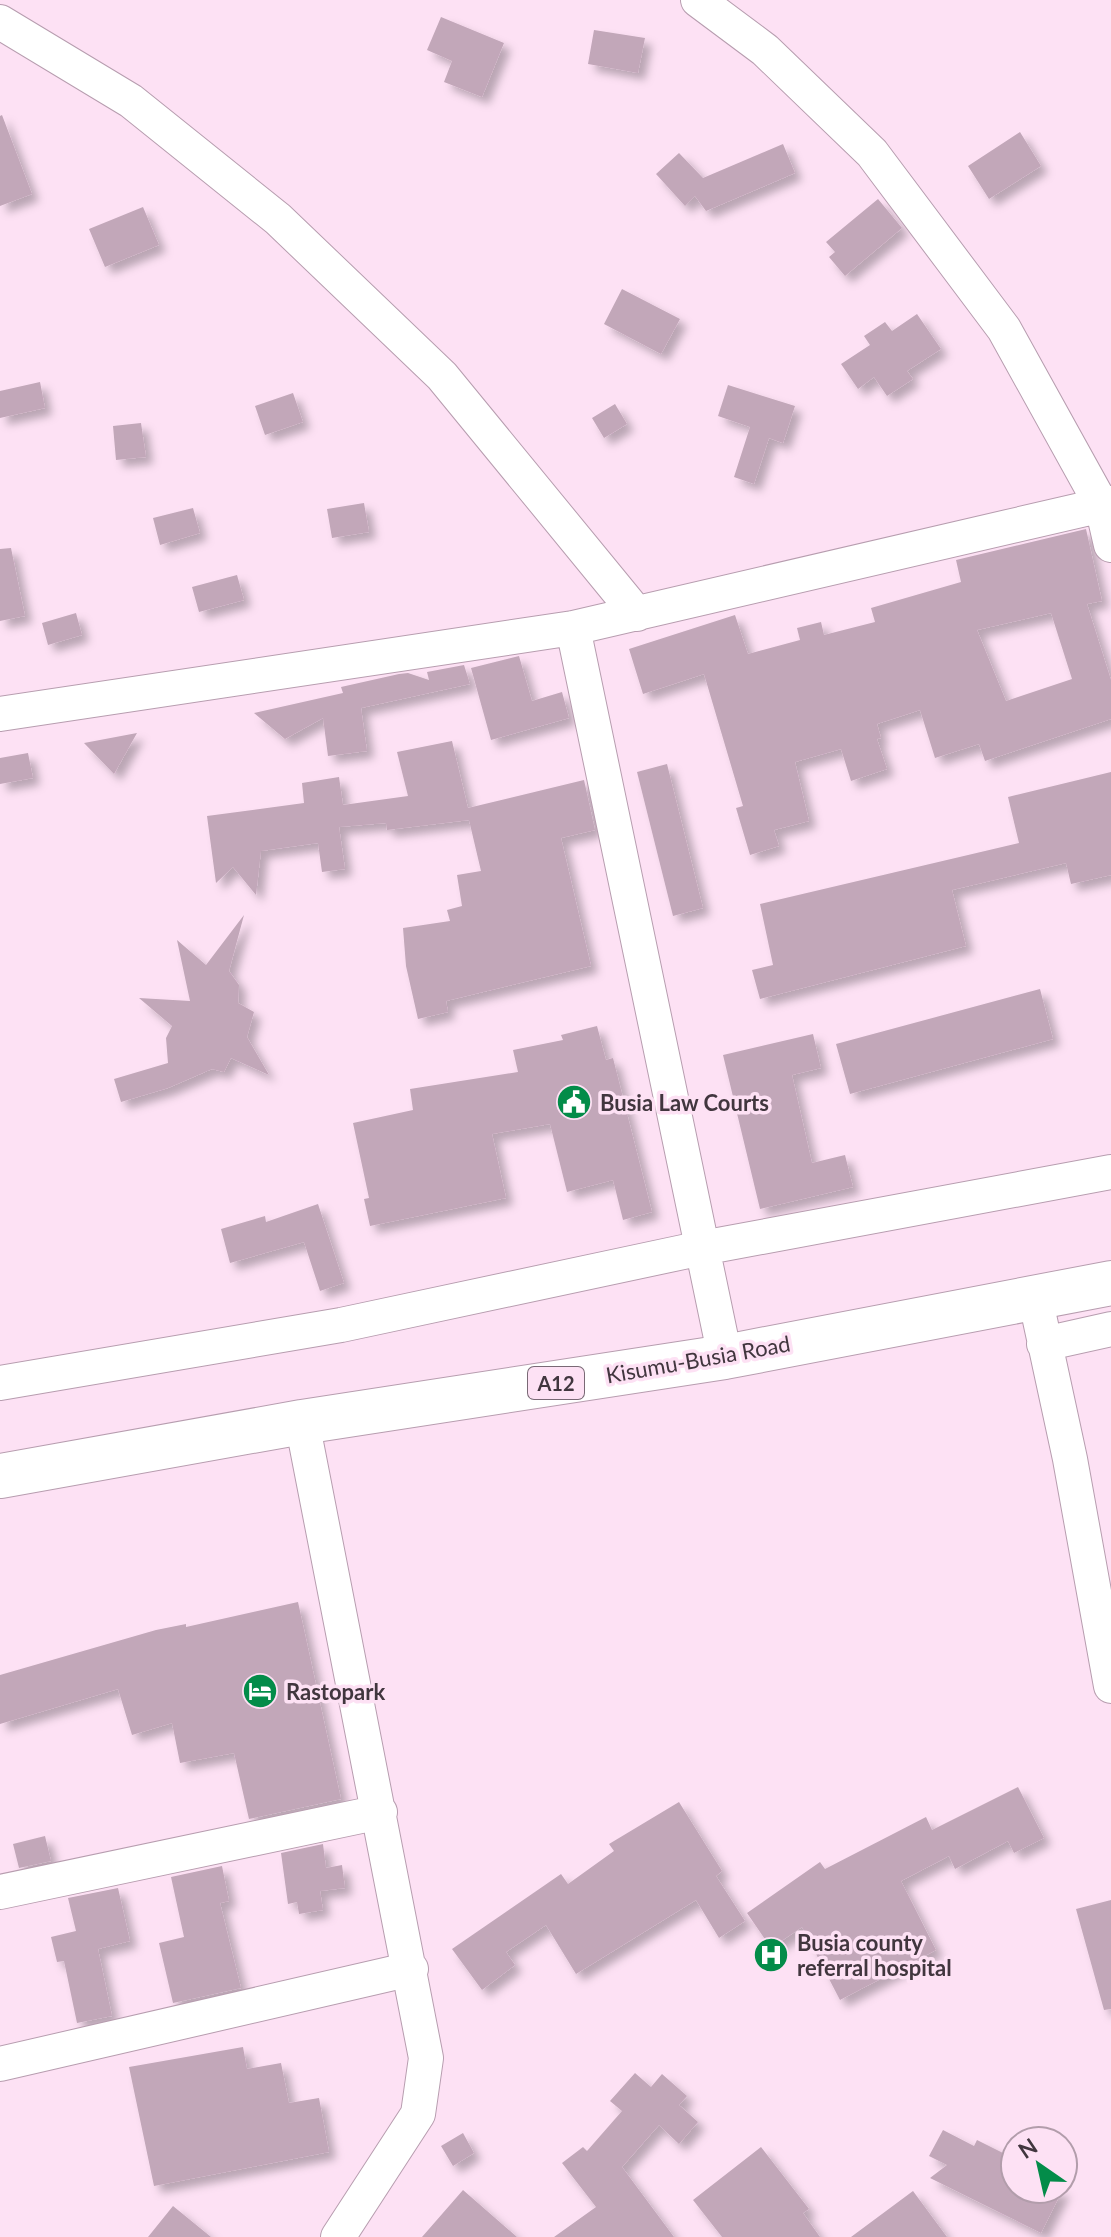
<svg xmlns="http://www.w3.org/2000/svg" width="1111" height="2237" viewBox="0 0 1111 2237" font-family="Lato,sans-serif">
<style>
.building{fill:#c2a7b9;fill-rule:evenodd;filter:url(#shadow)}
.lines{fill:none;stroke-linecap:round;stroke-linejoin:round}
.street-casing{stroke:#b79daf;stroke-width:36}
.highway-casing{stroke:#b79daf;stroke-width:46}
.street{stroke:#fff;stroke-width:34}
.highway{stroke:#fff;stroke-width:44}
.labels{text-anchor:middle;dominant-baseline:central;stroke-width:7;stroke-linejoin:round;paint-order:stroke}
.shield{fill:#fde1f4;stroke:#796975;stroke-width:2}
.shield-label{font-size:20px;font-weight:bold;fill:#41363e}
.poi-label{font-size:22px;font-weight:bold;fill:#41363e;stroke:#fde1f4;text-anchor:start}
.street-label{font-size:22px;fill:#41363e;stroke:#fde1f4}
</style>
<defs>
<filter id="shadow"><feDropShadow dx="7" dy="7" stdDeviation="4" flood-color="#0004"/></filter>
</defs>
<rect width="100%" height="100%" fill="#fde1f4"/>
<!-- building -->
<path class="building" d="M441 17 504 43 482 97 444 82 452 61 427 50Z
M594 30 645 38 638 73 588 64Z
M2 115 32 194 0 206V116Z
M1020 132 1041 166 989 199 968 166Z
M783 144 795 173 706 211 695 196 685 206 656 174 679 153 703 178Z
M878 199 902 228 845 276 829 257 835 252 826 242Z
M143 207 159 245 105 267 89 229Z
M622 289 680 319 661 354 604 324Z
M917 314 941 349 907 371 913 379 887 396 874 377 858 389 841 364 870 345 864 336 885 322 892 331Z
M40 382 45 408 0 418V391Z
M728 385 795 406 783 443 769 438 754 484 734 477 750 427 718 416Z
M293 393 303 422 265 435 255 406Z
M615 404 627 424 604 438 592 418Z
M141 423 146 457 116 460 113 426Z
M364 503 369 532 332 538 327 509Z
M193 508 200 533 160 545 153 518Z
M1086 529 1102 601 1087 604 1111 680V719L985 761 979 744 935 758 920 710 877 724 881 738 877 739 887 769 851 781 841 749 795 762 809 821 774 830 779 846 750 855 736 808 743 806 704 674 643 694 629 649 735 615 748 654 800 640 797 628 821 622 824 635 875 622 871 608 961 582 956 560ZM1051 613 1072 679 1006 701 977 630Z
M11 548 25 616 0 621V549Z
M237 575 244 600 199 612 192 587Z
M76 613 82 635 48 645 42 623Z
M519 656 532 701 562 692 569 718 491 740 471 668Z
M464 665 470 684 361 708 367 751 328 756 323 718 285 739 254 713 343 693 341 687 399 674 408 673 429 680 427 672Z
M137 733 114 774 84 743Z
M452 741 468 808 584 780 595 830 561 838 591 966 446 1001 448 1012 418 1019 406 966 403 928 450 921 447 910 462 906 457 875 481 871 469 820 387 830 386 823 339 827 345 869 322 872 318 843 261 851 256 895 233 867 216 883 207 816 304 803 302 783 339 777 343 805 408 796 397 752Z
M28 753 33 778 0 784V758Z
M667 764 703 908 673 916 637 772Z
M1111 772V875L1071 884 1066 863 952 890 966 946 760 999 752 970 773 965 760 904 1019 843 1008 797Z
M244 915 229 971 239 985 238 1003 254 1012 247 1037 269 1075 231 1058 224 1072 212 1069 168 1088 121 1102 114 1079 168 1063 166 1038 172 1026 139 998 190 1001 177 940 206 965Z
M1040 989 1053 1039 850 1094 836 1044Z
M597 1026 606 1060 613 1058 652 1212 623 1220 613 1180 567 1192 550 1124 492 1134 506 1198 370 1226 364 1199 369 1198 353 1123 413 1110 410 1089 518 1072 513 1050 563 1040 561 1035Z
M813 1034 821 1068 792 1075 812 1163 845 1155 853 1187 760 1209 723 1055Z
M318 1204 344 1283 320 1291 304 1242 230 1263 221 1229 265 1216 266 1222Z
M298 1602 341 1799 249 1819 234 1753 180 1763 172 1723 132 1735 118 1689 0 1724V1675L156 1630 186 1624V1627Z
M1018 1787 1044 1838 1014 1853 1008 1841 955 1869 949 1856 901 1881 936 1950 840 2000 802 1927 771 1948 747 1913 820 1862 825 1869 926 1817 932 1830Z
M679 1802 722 1871 716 1876 745 1921 719 1938 696 1900 576 1974 546 1925 506 1952 515 1965 482 1990 452 1949 561 1874 568 1884 614 1851 609 1844Z
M45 1836 51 1861 19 1868 13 1844Z
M323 1844 326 1868 342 1865 345 1888 320 1891 323 1910 299 1914 297 1902 288 1904 281 1853Z
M222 1866 229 1901 220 1903 241 1988 173 2003 159 1943 184 1937 171 1877Z
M118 1888 130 1941 98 1949 112 2016 77 2023 64 1961 57 1962 51 1937 76 1931 68 1898Z
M1111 1900V2009L1104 2010 1076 1909Z
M243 2047 247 2069 281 2063 289 2103 319 2098 329 2152 154 2186 129 2067Z
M635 2073 651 2087 662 2074 687 2096 679 2105 698 2122 679 2144 659 2125 622 2167 674 2237H554L596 2207 562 2163 583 2147 587 2151 622 2111 610 2101Z
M943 2130 974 2146 977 2140 1015 2159V2189H1063L1041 2233 930 2178 947 2165 929 2156Z
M463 2133 474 2153 453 2166 441 2146Z
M761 2147 809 2209 803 2213 820 2237H722L693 2200Z
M463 2190 517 2237H422Z
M913 2191 947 2237H851Z
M173 2206 211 2237H148Z"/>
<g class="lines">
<!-- street casing -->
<g class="street-casing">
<path id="street" d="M698 0 765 50 872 153 1004 329 1102 506 1111 545
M0 22 131 101 278 219 442 376 637 614
M573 628 725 1357
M0 714 573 628 1111 503
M1035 1297 1070 1459 1111 1686
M1044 1344 1111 1329
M0 1383 341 1325 702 1248 1111 1172
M302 1422 426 2058 418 2114 338 2237
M0 1892 380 1812
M0 2064 411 1969"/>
</g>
<!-- highway casing -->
<g class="highway-casing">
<path id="highway" d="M0 1476 302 1422 725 1357 1111 1283"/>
</g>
<!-- street -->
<use href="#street" class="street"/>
<!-- highway -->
<use href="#highway" class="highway"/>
</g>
<!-- icons -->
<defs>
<g id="civic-disc" transform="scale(1.8)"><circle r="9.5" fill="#038c49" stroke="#fde1f4"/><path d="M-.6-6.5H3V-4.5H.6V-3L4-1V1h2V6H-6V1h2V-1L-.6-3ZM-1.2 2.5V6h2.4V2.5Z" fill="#fff"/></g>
<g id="hotel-disc" transform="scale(1.8)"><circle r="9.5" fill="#038c49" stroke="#fde1f4"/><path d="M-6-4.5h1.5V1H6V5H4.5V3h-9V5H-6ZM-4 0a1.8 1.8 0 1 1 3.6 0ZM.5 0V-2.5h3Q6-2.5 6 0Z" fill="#fff"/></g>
<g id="hospital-disc" transform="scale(1.8)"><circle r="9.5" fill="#038c49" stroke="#fde1f4"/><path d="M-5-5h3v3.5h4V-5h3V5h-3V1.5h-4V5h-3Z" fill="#fff"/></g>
</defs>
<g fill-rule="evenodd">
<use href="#civic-disc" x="574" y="1102"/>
<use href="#hotel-disc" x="260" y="1691"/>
<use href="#hospital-disc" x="771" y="1955"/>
</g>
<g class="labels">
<!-- shield labels -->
<rect class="shield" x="528" y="1367" width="56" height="32" rx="6"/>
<g class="shield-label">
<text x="556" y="1383">A12</text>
</g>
<!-- poi labels -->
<g class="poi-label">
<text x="600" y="1102">Busia Law Courts</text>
<text x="286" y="1691">Rastopark</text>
<text x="797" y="1942">Busia county<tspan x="797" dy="25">referral hospital</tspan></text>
</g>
<!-- street labels -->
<g class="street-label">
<text transform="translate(698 1359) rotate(-10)">Kisumu-Busia Road</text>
</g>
</g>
<!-- north arrow -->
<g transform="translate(1039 2165) rotate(326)"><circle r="38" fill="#fde1f4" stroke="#b29dab" stroke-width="2"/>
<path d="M0-6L14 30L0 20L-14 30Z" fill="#038c49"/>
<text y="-12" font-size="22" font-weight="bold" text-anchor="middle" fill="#41363e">N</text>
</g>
</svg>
